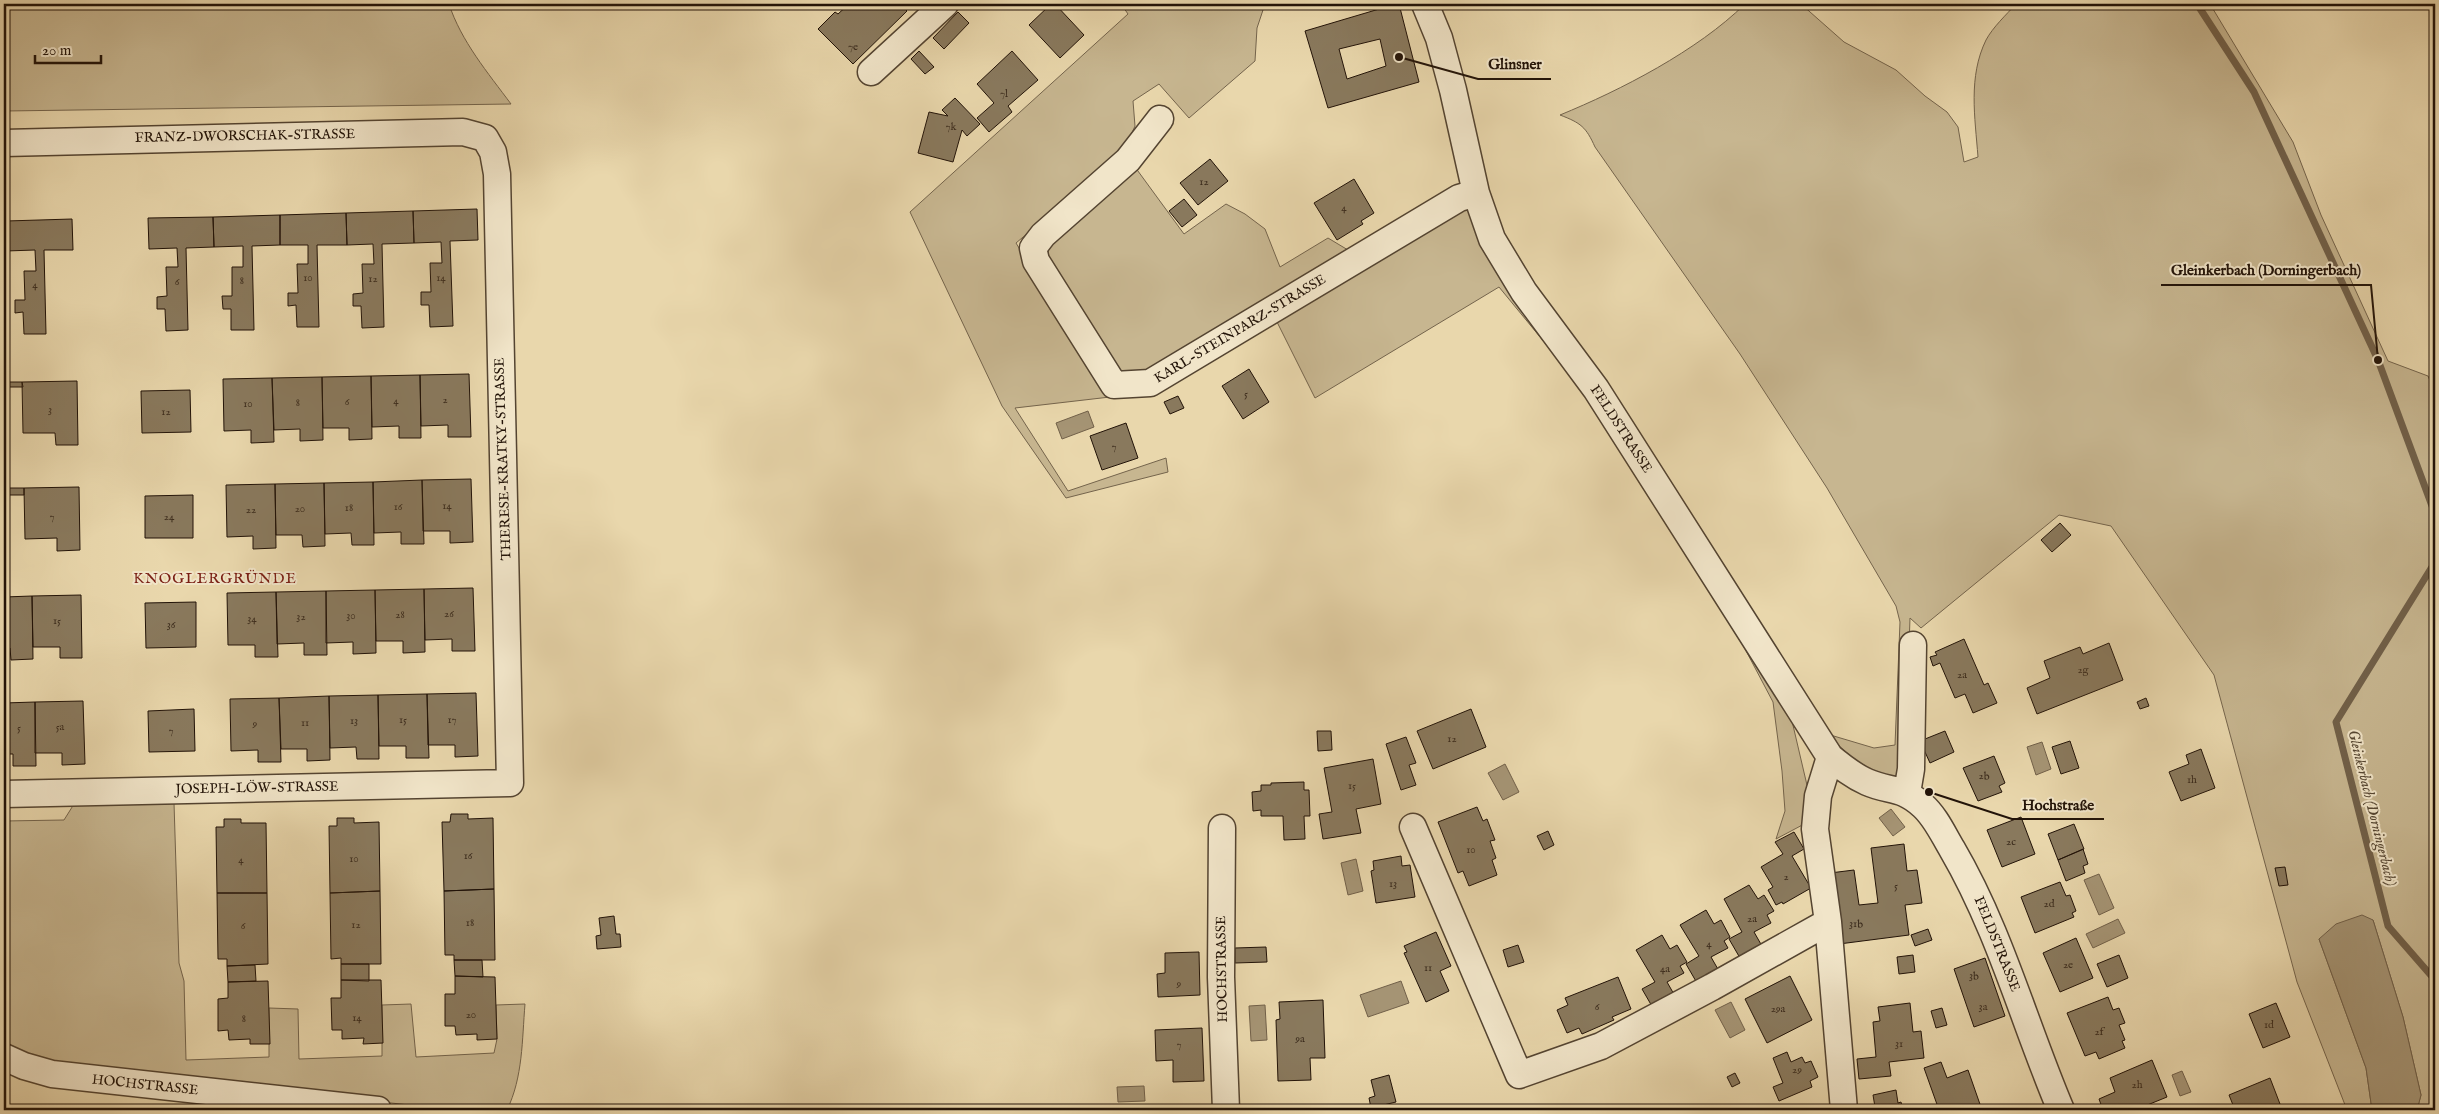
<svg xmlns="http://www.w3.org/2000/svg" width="2439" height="1114" viewBox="0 0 2439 1114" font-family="'IM FELL English',serif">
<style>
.green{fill:#c7b690;stroke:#74644c}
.water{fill:#a59474;stroke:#716049}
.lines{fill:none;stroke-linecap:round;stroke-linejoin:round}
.stream{stroke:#716049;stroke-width:7}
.building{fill:#89795d;stroke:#221308;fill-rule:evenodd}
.minor-casing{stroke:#544431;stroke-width:29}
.minor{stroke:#f1e5c9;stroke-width:26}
.labels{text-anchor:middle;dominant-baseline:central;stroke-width:4;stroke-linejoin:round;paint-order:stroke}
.number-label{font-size:11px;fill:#3c2c1d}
.street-label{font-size:14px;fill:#221308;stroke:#f1e5c9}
.neighbourhood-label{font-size:15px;letter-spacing:1px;fill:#7a1f14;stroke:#f1e5c9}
.water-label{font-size:15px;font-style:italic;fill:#564733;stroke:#f1e5c9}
.leader{fill:none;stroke:#221308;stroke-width:2}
.callout-dot{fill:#221308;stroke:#f1e5c9;stroke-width:2}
.callout-label{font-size:15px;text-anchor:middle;font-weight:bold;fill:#221308;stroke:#f1e5c9;stroke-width:4;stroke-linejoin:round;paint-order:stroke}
</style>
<rect width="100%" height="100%" fill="#e9d7ac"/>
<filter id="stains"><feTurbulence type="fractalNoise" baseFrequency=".004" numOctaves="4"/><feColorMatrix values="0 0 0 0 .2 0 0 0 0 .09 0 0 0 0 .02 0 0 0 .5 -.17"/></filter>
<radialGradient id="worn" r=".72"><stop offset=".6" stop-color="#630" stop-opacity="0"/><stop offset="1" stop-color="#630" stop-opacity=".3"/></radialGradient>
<!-- green -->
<path class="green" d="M4 4H449C461 41 488 73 511 104L5 111Z
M1121 4H1265L1257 28 1255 61 1189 118 1159 84 1133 101 1135 126 1123 153 1016 243 1110 397 1015 408 1068 491 1166 458 1168 472 1066 498 1002 406 910 212 1128 14Z
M1745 4H1801L1844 42 1896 70 1925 96 1947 112 1958 127 1964 162 1978 157C1975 117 1968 77 1986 40 1993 27 2006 15 2016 4H2210L2293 142 2321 215 2388 361 2428 376 2435 392V1110H2417L2421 1095 2403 1017 2373 920 2319 939 2366 1068 2372 1110H2347L2297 982 2214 675 2111 526 2059 515 1921 628 1910 618 1905 764 1897 776C1874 781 1842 749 1827 734L1874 748 1895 745 1900 622 1896 606 1827 488 1740 354 1595 147C1586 127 1581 123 1560 115 1621 90 1697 51 1745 4Z
M1135 167 1184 234 1226 204 1245 214 1265 229 1280 267 1328 238 1348 250 1158 369 1124 374 1113 368 1048 260 1049 239Z
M1468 204 1586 393 1499 287 1315 398 1277 322Z
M1666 523 1792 721 1810 798 1808 822 1776 839 1785 811 1782 771 1773 702 1744 647Z
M174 803 179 963 184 981 186 1060 269 1057V1008L298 1009 299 1059 382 1056V1005L411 1004 416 1057 494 1053 497 1039 496 1005 525 1004C522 1040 523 1077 507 1110H453L74 1067 4 1047V821L64 820 74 804Z"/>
<!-- water -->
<path class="water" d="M1088 411 1094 427 1062 439 1056 423Z
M2042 742 2051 769 2036 775 2027 747Z
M1505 764 1519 792 1503 800 1488 773Z
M1891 809 1905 827 1893 836 1879 818Z
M1356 859 1363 891 1348 895 1341 863Z
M2099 874 2114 908 2099 915 2084 880Z
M2362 915 2373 920 2403 1017 2421 1095 2417 1110H2372L2366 1068 2319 939 2336 924Z
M2118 919 2125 933 2093 948 2086 934Z
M1401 981 1409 1003 1368 1017 1360 995Z
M1731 1002 1745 1030 1730 1038 1715 1010Z
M1265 1005 1267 1040 1251 1041 1249 1006Z
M2182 1071 2191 1092 2180 1096 2172 1075Z
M1144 1086 1145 1101 1118 1102 1117 1087Z"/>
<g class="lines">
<!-- stream -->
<path class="stream" d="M2197 4 2254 92 2378 360 2435 514
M2435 562 2336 722 2388 926 2435 980"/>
</g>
<!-- building -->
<path class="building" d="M849 4H900L907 11 853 64 818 29 835 12 838 14Z
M1051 4H1055L1084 35 1060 58 1029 25Z
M1396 4H1399L1419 82 1328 108 1305 31ZM1380 39 1386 66 1347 79 1339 49Z
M958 12 969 23 944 49 933 38Z
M919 51 934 67 925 74 911 59Z
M1012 51 1038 80 1008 106 1012 112 989 132 977 118 994 103 977 84Z
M955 98 980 124 967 136 962 130 953 162 918 153 929 112 948 116 942 110Z
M1210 159 1228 181 1198 205 1180 183Z
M1354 179 1374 213 1361 221 1363 224 1337 240 1314 203Z
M1184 199 1197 215 1182 227 1169 211Z
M477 209 478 240 450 241 453 326 430 327 429 305H421V292H431L430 263H442L441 242 414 243 413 211Z
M413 211 414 243 382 244 384 327 362 328 361 306H353V294L363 293 362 264H374L373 244 347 245 346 213Z
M346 213 347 245H317L319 327H297L296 305 288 306V293H298L297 264H308V245H280V215Z
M280 215V245L252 246 254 330H231V309H223L222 296H232V267H243V246L214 247 213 217Z
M213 217 214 247 186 248 188 330 166 331 165 309H157V297L167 296 166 267H178L177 248 149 249 148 218Z
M72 219 73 250H44L46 334H24L23 312 15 313V300H25L24 271H36L35 250 6 251V221Z
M4 221H6V251H4Z
M1249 369 1269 402 1243 419 1222 386Z
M469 374 471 437H448V425L421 426 420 375Z
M420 375 421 438H399V426L372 427 371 376Z
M371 376 372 439 349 440V428H323L322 377Z
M322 377 323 440 300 441V429L274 430 272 378Z
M272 378 274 442 251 443V430L224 431 223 379Z
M77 381 78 445H56L55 433H23L22 382Z
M4 382H22L23 387H4Z
M190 390 191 432 142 433 141 391Z
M1178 396 1184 408 1170 414 1164 402Z
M1126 423 1138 458 1102 470 1090 436Z
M471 479 473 542 450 543V531H423L422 480Z
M422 480 424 544H401V532L374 533 373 482Z
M373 482 374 545H352L351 533 325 534 324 483Z
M324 483 325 546 303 547 302 535H276L275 484Z
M275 484 276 548 253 549V536L227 537 226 485Z
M79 487 80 550 57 551V538L25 539 24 488Z
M4 488H24V495H4Z
M193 495V538H145V496Z
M2060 523 2071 535 2052 552 2041 540Z
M473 588 475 651H452V639L425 640 424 589Z
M424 589 425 652 403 653V641H376L375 590Z
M375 590 376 653 353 654V642L326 643V591Z
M326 591 327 655H304V643L277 644 276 592Z
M276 592 278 657H255V645H228L227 593Z
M81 595 82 658H60V647H33L32 596Z
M32 596 33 659 11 660 10 648H4V597Z
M196 602V647L146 648 145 603Z
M1964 639 1984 685 1988 683 1997 703 1973 713 1965 694 1955 698 1940 663 1933 666 1930 657 1937 655 1935 652Z
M2109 643 2123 680 2037 714 2027 688 2050 678 2044 661 2080 647 2083 654Z
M476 693 478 756 455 757V745H428L427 694Z
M427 694 429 758H406V746H379L378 695Z
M378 695 379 759H357L356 747 330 748 329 696Z
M329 696 330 760 307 761V749H281L279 698Z
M279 698 281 762H258V750L231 751 230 699Z
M2146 698 2149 706 2140 709 2137 702Z
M83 701 85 764 62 765V753H35V702Z
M35 702 36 766H13V754H4V703Z
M194 709 195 751 149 752 148 711Z
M1471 709 1486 747 1433 769 1417 731Z
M1317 731H1331L1332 750 1318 751Z
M1945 731 1954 752 1930 763 1920 741Z
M1406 737 1416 763 1409 765 1416 785 1401 790 1386 744Z
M2070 741 2079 768 2061 774 2052 747Z
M2201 749 2215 788 2181 801 2169 772 2189 764 2186 755Z
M1994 756 2005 783 1999 786 2002 792 1978 801 1963 768Z
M1373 759 1381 804 1356 809 1361 833 1323 839 1319 814 1332 812 1324 768Z
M1304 782V790H1309L1310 816H1304L1305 839 1284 840 1283 816H1261V810L1253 811 1252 792 1261 791V785H1271V783Z
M1477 807 1483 821 1487 819 1495 840 1490 841 1496 858 1492 860 1497 875 1469 886 1463 871 1458 873 1438 822Z
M451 814H468V819L493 818 494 889 444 891 442 822H450Z
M2021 817 2035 854 2002 867 1987 830Z
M337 818H354V823L379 822 380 891 330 893 329 826H337Z
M224 819H241V823H266L267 893H217L216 827H224Z
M2074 824 2084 849 2058 860 2048 834Z
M1548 831 1554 845 1544 850 1537 836Z
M1794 832 1804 849 1792 856 1811 888 1783 904 1782 902 1776 905 1768 890 1773 887 1761 867 1783 854 1775 842Z
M1904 844 1907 871 1917 870 1922 903 1905 905 1909 935 1839 944 1830 873 1854 870 1859 905 1878 903 1871 848Z
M2083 849 2088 864 2083 866 2085 873 2066 881 2058 860Z
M1401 856 1402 866 1410 865 1415 897 1376 903 1371 871 1374 870 1373 861Z
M2285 867 2288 885 2279 886 2275 868Z
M2060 882 2066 896 2070 895 2076 911 2072 913 2074 917 2035 933 2021 897Z
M1749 885 1758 899 1764 895 1774 911 1767 915 1771 923 1754 932 1762 946 1740 958 1729 939 1742 932 1724 899Z
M494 889 495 960H454V955H445L444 891Z
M380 891 381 964H341V958L331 959 330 893Z
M217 893H267L268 964 227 966V959H218Z
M1706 910 1714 924 1721 920 1730 937 1724 941 1728 948 1711 957 1719 971 1697 983 1686 964 1699 956 1680 925Z
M614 916 616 934H620L621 947 597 949 596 936 601 935 599 918Z
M1928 929 1932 940 1915 946 1911 935Z
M1436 932 1451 966 1440 971 1449 991 1426 1002 1404 953 1407 952 1404 946Z
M1662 935 1670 949 1677 945 1687 962 1680 966 1684 973 1667 982 1675 996 1653 1008 1642 989 1655 982 1636 950Z
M2076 938 2093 978 2060 992 2043 953Z
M1518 945 1524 962 1508 967 1503 950Z
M1266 947 1267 962 1235 963V948Z
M1199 952 1200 995 1158 997 1157 974 1165 973V953Z
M1913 955 1915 972 1899 974 1897 957Z
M2119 955 2128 978 2107 987 2097 964Z
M1985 958 2005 1016 1974 1027 1954 969Z
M454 960H482L483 977 455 976Z
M341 964H369V981L341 980Z
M255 965 256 981 228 982 227 966Z
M455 976 495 977 497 1039 477 1040V1034L456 1035 455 1026H445V994H455Z
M1790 976 1812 1020 1767 1043 1745 999Z
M1618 977 1631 1009 1612 1017 1614 1020 1582 1034 1579 1028 1567 1033 1557 1010 1568 1005 1565 998Z
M341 980H381L383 1043 363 1044 364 1038 342 1039V1030H332L331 998H341Z
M268 981 270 1044H250V1039L229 1040 228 1030 218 1031V999L228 998V982Z
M2108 997 2113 1010 2119 1008 2125 1023 2119 1025 2125 1040 2122 1041 2125 1048 2099 1059 2096 1052 2085 1056 2067 1013Z
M1323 1000 1325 1058H1310L1311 1080 1278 1081 1276 1020 1280 1019 1279 1002Z
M1910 1003 1913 1032 1921 1031 1924 1058 1889 1062 1891 1076 1859 1079 1857 1059 1876 1057 1873 1022 1880 1021 1878 1007Z
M2276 1003 2290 1037 2263 1048 2249 1014Z
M1942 1008 1947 1025 1936 1028 1931 1011Z
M1202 1028 1204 1081 1173 1082V1060L1156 1061 1155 1030Z
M1787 1052 1791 1062 1802 1057 1805 1063 1811 1061 1818 1077 1810 1081 1812 1087 1779 1101 1773 1087 1783 1083 1773 1058Z
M2152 1060 2167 1097 2135 1110H2103L2099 1099 2115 1092 2110 1078Z
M1941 1062 1947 1078 1968 1070 1982 1110H1939L1924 1068Z
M1735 1073 1740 1083 1732 1087 1727 1077Z
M1389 1075 1396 1102 1371 1108 1369 1098 1375 1096 1371 1080Z
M2270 1078 2280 1104 2265 1110H2235L2229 1095Z
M1896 1090 1898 1103 1901 1102 1903 1110H1873L1872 1108 1875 1107 1873 1095Z"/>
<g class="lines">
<!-- minor casing -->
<g class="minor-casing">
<path id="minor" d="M1425 4 1439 38 1453 90 1476 193 1492 239 1524 292 1596 389 1830 757C1842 767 1853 776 1867 782 1890 792 1901 786 1922 805 1935 816 1943 834 1952 849 2000 931 2024 1023 2061 1110
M871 72 945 4
M1160 119 1128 160 1043 235 1033 248 1036 261 1114 385 1150 383 1459 198 1476 193
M4 143 463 132 485 138 493 152 497 174 510 783 4 794
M1830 757 1818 796 1815 829 1828 922 1844 1110
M1907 793 1911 769 1913 645
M1413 827 1519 1075 1601 1046 1712 987 1828 922
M1222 828 1221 977 1226 1110
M4 1057 24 1066 52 1074 378 1110"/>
</g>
<!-- minor -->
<use href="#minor" class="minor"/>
</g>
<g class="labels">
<!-- number labels -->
<g class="number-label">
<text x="853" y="47">7e</text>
<text x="1004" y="94">7l</text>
<text x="951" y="127">7k</text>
<text x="1204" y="182">12</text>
<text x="1344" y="208">4</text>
<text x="308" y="278">10</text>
<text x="441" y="278">14</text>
<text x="373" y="279">12</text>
<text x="242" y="281">8</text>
<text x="177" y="282">6</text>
<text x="35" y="285">4</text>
<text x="1246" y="394">5</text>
<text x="445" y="400">2</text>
<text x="396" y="401">4</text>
<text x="347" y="402">6</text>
<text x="298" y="403">8</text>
<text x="248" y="404">10</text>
<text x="50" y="410">3</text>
<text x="166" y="412">12</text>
<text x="1114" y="447">7</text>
<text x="447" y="506">14</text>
<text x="398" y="507">16</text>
<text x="349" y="508">18</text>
<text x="300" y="509">20</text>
<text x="251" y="510">22</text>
<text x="52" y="517">7</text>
<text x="169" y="517">24</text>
<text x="449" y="614">26</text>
<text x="400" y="615">28</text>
<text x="351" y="616">30</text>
<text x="301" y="617">32</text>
<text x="252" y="619">34</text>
<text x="57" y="621">15</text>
<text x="171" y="625">36</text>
<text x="2083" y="670">2g</text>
<text x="1962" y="675">2a</text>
<text x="403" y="720">15</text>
<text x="452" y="720">17</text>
<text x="354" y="721">13</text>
<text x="305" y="723">11</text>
<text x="255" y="724">9</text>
<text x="60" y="727">5a</text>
<text x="19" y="728">5</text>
<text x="171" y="731">7</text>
<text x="1452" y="739">12</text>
<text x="1984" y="776">2b</text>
<text x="2192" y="780">1h</text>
<text x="1352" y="786">15</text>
<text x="2011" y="842">2c</text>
<text x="1471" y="850">10</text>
<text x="468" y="856">16</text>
<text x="354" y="859">10</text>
<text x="241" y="860">4</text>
<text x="1786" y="877">2</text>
<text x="1393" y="884">13</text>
<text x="1896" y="886">5</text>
<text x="2049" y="904">2d</text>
<text x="1752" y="919">2a</text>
<text x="470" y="923">18</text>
<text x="1856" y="924">31b</text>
<text x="356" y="925">12</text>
<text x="243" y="926">6</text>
<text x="1709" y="944">4</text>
<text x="2068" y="965">2e</text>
<text x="1428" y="968">11</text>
<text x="1665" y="969">4a</text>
<text x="1974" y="976">3b</text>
<text x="1179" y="984">9</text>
<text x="1597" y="1007">6</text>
<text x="1983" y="1007">3a</text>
<text x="1778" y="1009">29a</text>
<text x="471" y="1015">20</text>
<text x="357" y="1018">14</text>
<text x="244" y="1019">8</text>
<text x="2269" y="1025">1d</text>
<text x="2099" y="1032">2f</text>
<text x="1300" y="1039">9a</text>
<text x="1899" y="1044">31</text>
<text x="1179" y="1045">7</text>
<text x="1797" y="1070">29</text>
<text x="2137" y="1085">2h</text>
</g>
<!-- street labels -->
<g class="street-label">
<text transform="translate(245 136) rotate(-1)">FRANZ-DWORSCHAK-STRASSE</text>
<text transform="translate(1240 329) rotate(-31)">KARL-STEINPARZ-STRASSE</text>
<text transform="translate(1621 429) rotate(57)">FELDSTRASSE</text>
<text transform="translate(503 459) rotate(-92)">THERESE-KRATKY-STRASSE</text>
<text transform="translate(257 788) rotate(-1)">JOSEPH-LÖW-STRASSE</text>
<text transform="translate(1997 944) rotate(68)">FELDSTRASSE</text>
<text transform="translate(1222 969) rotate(-91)">HOCHSTRASSE</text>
<text transform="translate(145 1085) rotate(6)">HOCHSTRASSE</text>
</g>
<!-- neighbourhood labels -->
<g class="neighbourhood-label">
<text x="215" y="578">KNOGLERGRÜNDE</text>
</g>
<!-- water labels -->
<g class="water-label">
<text transform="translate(2372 808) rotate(76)">Gleinkerbach (Dorningerbach)</text>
</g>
</g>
<!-- callouts -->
<path class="leader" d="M1399 57L1478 79H1551M2378 360L2371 285H2161M1929 792L2012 819H2104"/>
<g class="callout-dot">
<circle cx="1399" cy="57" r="5"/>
<circle cx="2378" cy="360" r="5"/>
<circle cx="1929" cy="792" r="5"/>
</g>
<g class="callout-label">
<text x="1515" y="69">Glinsner</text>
<text x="2266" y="275">Gleinkerbach (Dorningerbach)</text>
<text x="2058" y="810">Hochstraße</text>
</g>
<!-- margin -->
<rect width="2439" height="1114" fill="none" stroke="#e9d7ac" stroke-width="20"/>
<rect x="5" y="5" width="2429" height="1104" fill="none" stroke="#221308" stroke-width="2.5"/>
<rect x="10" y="10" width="2419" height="1094" fill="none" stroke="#221308"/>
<!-- scale -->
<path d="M35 55v8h66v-8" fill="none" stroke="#221308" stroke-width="2.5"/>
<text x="42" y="55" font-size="15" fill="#221308" stroke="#f1e5c9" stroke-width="4" paint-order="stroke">20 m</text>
<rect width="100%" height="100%" filter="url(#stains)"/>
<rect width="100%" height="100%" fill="url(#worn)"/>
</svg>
